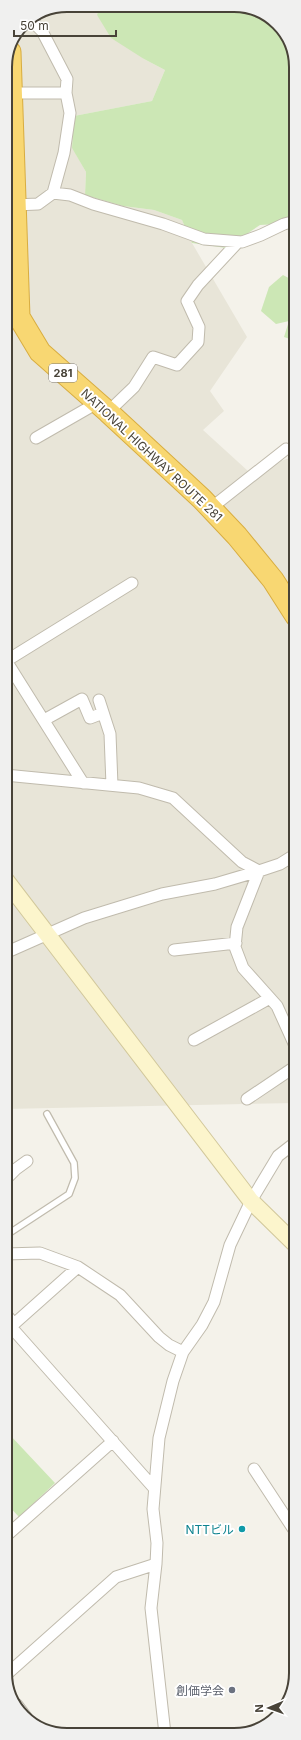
<svg xmlns="http://www.w3.org/2000/svg" width="301" height="1740" viewBox="0 0 301 1740" font-family="Inter,'Noto Sans JP',sans-serif">
<style>
.residential{fill:#e8e5d8}
.green{fill:#cce7b5}
.lines{fill:none;stroke-linecap:round;stroke-linejoin:round}
.lane-casing{stroke:#c0bbad;stroke-width:8}
.street-casing{stroke:#c0bbad;stroke-width:13}
.secondary-casing{stroke:#d2c89b;stroke-width:18}
.highway-casing{stroke:#d8ad41;stroke-width:23}
.lane{stroke:#fff;stroke-width:5.5}
.street{stroke:#fff;stroke-width:11}
.secondary{stroke:#fcf5cc;stroke-width:16}
.highway{stroke:#f8d772;stroke-width:21}
.culture-dot{fill:#0f9aa8;stroke:#fff;stroke-width:1.5}
.worship-dot{fill:#6b7280;stroke:#fff;stroke-width:1.5}
.labels{text-anchor:middle;dominant-baseline:central;stroke-width:4;stroke-linejoin:round;paint-order:stroke}
.shield{fill:#fff;stroke:#7f7b74;stroke-width:1}
.shield-label{font-size:11px;font-weight:bold;fill:#484338}
.street-label{font-size:12px;fill:#484338;stroke:#fff}
.culture-label{font-size:12px;fill:#0d838f;stroke:#fff;text-anchor:end}
.worship-label{font-size:12px;fill:#5b616d;stroke:#fff;text-anchor:end}
.rim{fill:none;stroke:#484338;stroke-width:2}
</style>
<rect width="100%" height="100%" fill="#f4f2ea"/>
<!-- residential -->
<path class="residential" d="M67 5H100L97 15 144 59 165 70 152 101 74 116 72 147 86 172 85 194 123 206 154 210 182 220 192 243 247 337 210 391 224 411 203 430 248 471 290 458 296 463V1103L5 1109V64L23 23Z"/>
<!-- green -->
<path class="green" d="M100 5 250 7 280 26 295 59 296 223 260 225 226 248 192 243 182 220 154 210 123 206 85 195 86 172 72 148 74 116 152 101 165 70 144 59 111 38 97 15Z
M283 275 296 282V341L284 337 289 321 276 324 261 311 269 287Z
M9 1434 55 1483 19 1517 5 1502V1437Z"/>
<g class="lines">
<!-- lane casing -->
<g class="lane-casing">
<path id="lane" d="M5 1236 69 1194 75 1178 74 1163 47 1114"/>
</g>
<!-- street casing -->
<g class="street-casing">
<path id="street" d="M31 20 42 31 67 79 66 93
M11 93H66L70 113 64 153 53 193
M15 205 38 204 53 193 70 195 93 204 163 224 204 239 242 242 261 235 284 224 296 221
M5 326 19 317
M108 412 134 387 153 357 177 365 198 342 199 327 187 301 198 285 238 242
M36 438 97 403
M211 508 286 449
M5 659 83 783
M6 661 132 583
M99 700 110 734 112 785
M44 720 82 699 90 718 103 713
M5 775 139 788 173 798 242 862 259 871
M259 871 237 927 235 947 243 968 277 1006 296 1048
M174 950 236 943
M5 953 84 918 162 894 215 884 259 871 280 864 296 854
M194 1040 270 998
M247 1099 296 1066
M5 1180 16 1169 27 1161
M5 1254 40 1253 78 1267 120 1295 159 1337 169 1345 183 1352
M5 1313 14 1324
M11 1327 154 1488
M5 1332 78 1267
M254 1469 296 1533
M5 1537 113 1441
M6 1675 116 1577 156 1564
M17 1705 26 1717
M165 1734 151 1608 156 1564 157 1543 153 1509 159 1438 173 1381 183 1352 202 1325 214 1302 230 1245 251 1201 278 1156 296 1142"/>
</g>
<!-- secondary casing -->
<g class="secondary-casing">
<path id="secondary" d="M5 879 251 1201 296 1245"/>
</g>
<!-- highway casing -->
<g class="highway-casing">
<path id="highway" d="M10 52 19 317 40 352 108 412 202 499 237 536 273 580 296 616"/>
</g>
<!-- lane -->
<use href="#lane" class="lane"/>
<!-- street -->
<use href="#street" class="street"/>
<!-- secondary -->
<use href="#secondary" class="secondary"/>
<!-- highway -->
<use href="#highway" class="highway"/>
</g>
<!-- markers -->
<circle class="culture-dot" cx="242" cy="1529" r="4"/>
<circle class="worship-dot" cx="232" cy="1690" r="4"/>
<g class="labels">
<!-- shield labels -->
<rect class="shield" x="49" y="364" width="28" height="18" rx="3"/>
<g class="shield-label">
<text x="63" y="373">281</text>
</g>
<!-- street labels -->
<g class="street-label">
<text transform="translate(152 455) rotate(43)">NATIONAL HIGHWAY ROUTE 281</text>
</g>
<!-- culture labels -->
<g class="culture-label">
<text x="234" y="1529">NTTビル</text>
</g>
<!-- worship labels -->
<g class="worship-label">
<text x="224" y="1690">創価学会</text>
</g>
</g>
<!-- crop -->
<path d="M0 0H301V1740H0ZM67 12H234A55 55 0 0 1 289 67V1673A55 55 0 0 1 234 1728H67A55 55 0 0 1 12 1673V67A55 55 0 0 1 67 12Z" fill="#f0f0ef" fill-rule="evenodd"/>
<path class="rim" d="M67 12H234A55 55 0 0 1 289 67V1673A55 55 0 0 1 234 1728H67A55 55 0 0 1 12 1673V67A55 55 0 0 1 67 12Z"/>
<!-- north arrow -->
<g transform="translate(269 1708) rotate(268)" stroke="#ffffff" stroke-width="3" paint-order="stroke">
<path d="M0-3L7 15L0 10L-7 15Z" fill="#484338"/>
<text y="-6" font-size="11" font-weight="bold" text-anchor="middle" fill="#484338">N</text>
</g>
<!-- scale -->
<path d="M14 30v6h102v-6" fill="none" stroke="#484338" stroke-width="2"/>
<text x="20" y="30" font-size="12" fill="#484338" stroke="#ffffff" stroke-width="3" paint-order="stroke">50 m</text>
</svg>
